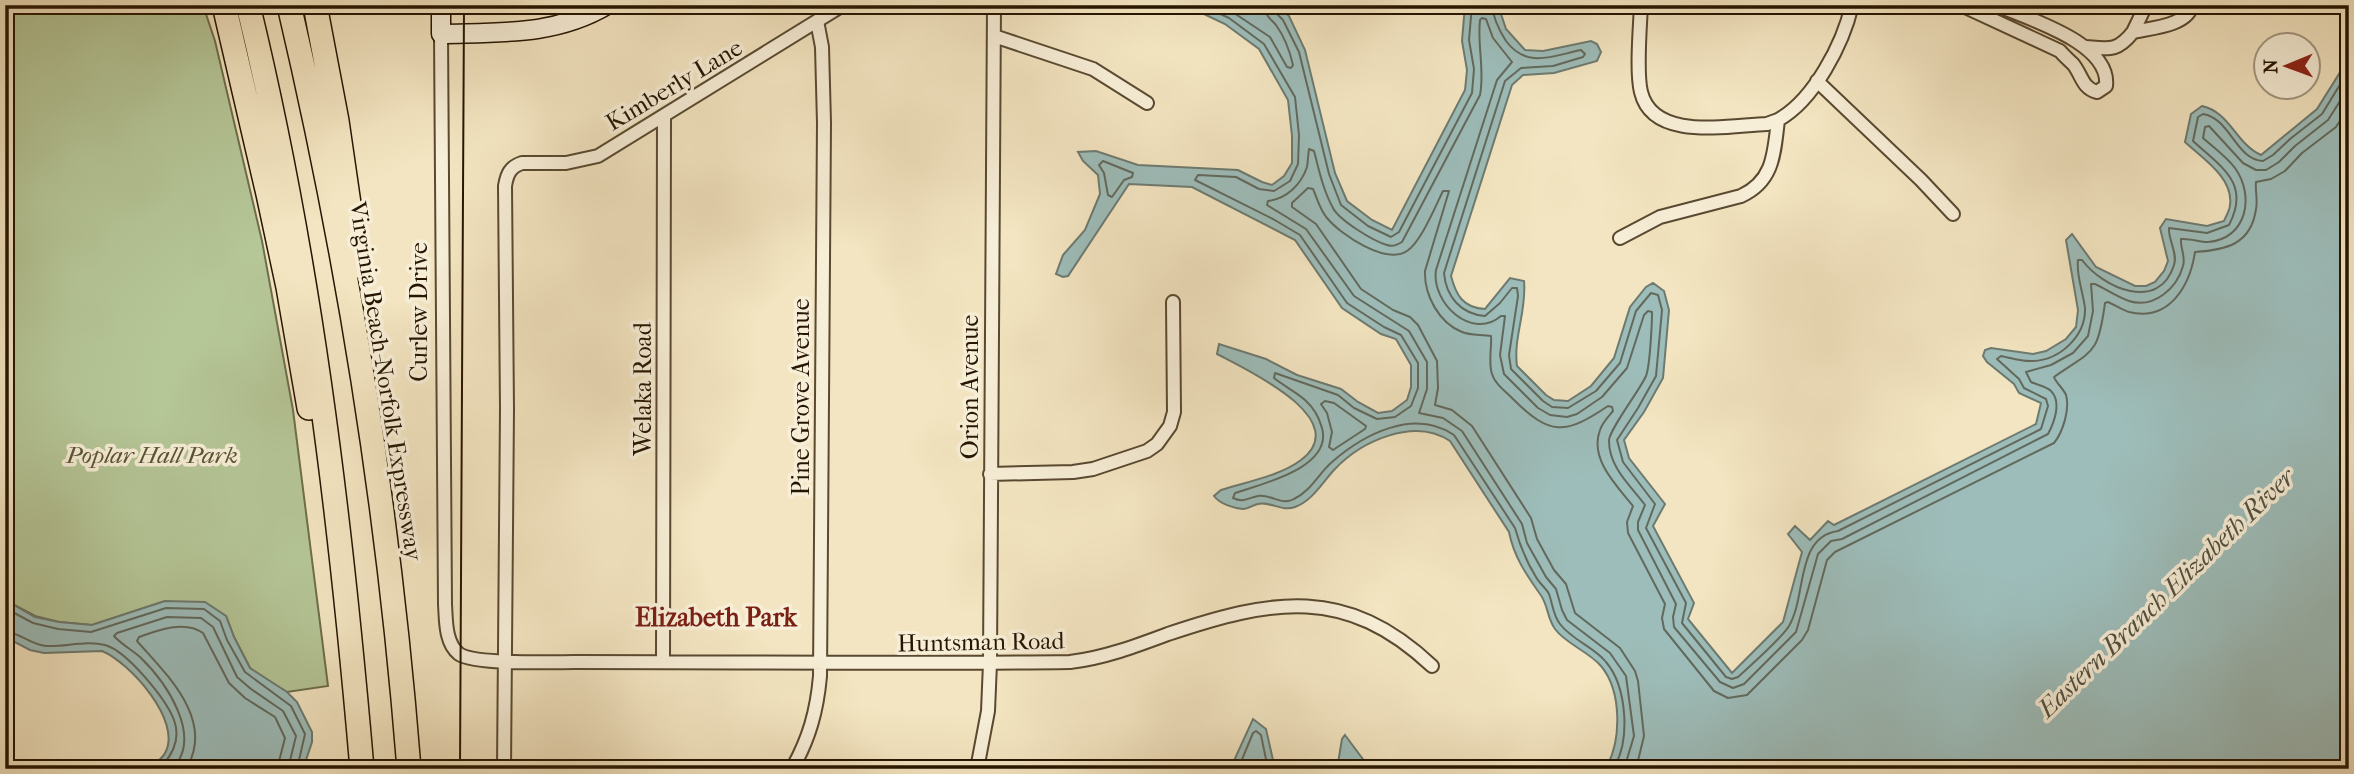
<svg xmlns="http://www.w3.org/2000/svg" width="2354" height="774" viewBox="0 0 2354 774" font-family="'IM FELL French Canon',serif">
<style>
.green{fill:#b5c697;stroke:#6e6e4c;stroke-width:2}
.water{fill:#9dbdba;stroke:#6d7a70;stroke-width:2}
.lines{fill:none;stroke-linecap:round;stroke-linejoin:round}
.shore{stroke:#62695d;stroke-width:2}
.street-casing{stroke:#594930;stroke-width:16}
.secondary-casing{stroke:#261500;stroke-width:21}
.highway-casing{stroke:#261500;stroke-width:26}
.street{stroke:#f7eed7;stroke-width:12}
.secondary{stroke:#f7eed7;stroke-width:18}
.highway{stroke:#f3e5c1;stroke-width:23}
.tram{stroke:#261500;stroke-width:2}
.labels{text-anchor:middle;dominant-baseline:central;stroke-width:7;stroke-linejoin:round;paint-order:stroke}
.street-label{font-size:24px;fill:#261500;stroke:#f7eed7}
.park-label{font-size:24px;font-style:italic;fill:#585335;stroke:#f7eed7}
.water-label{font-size:26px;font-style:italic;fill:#505041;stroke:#f7eed7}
.neighbourhood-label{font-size:26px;font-weight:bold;fill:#7a1f14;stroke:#f7eed7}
</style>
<rect width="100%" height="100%" fill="#f3e5c1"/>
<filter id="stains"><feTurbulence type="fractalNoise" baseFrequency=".00286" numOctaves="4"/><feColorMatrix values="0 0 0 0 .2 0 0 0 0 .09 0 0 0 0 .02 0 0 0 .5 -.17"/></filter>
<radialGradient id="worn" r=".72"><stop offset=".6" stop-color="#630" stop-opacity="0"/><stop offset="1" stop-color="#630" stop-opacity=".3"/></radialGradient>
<!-- green -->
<path class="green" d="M5 5H203L215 41 262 241 293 410 328 686 287 692 261 677 250 668 234 637 226 616 165 601 92 625 59 622 35 616 5 600Z"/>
<!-- water -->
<path class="water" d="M1185 5H1277L1289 16 1305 50 1335 173 1347 201 1372 220 1392 230 1465 90 1467 70 1462 41 1465 5H1498L1506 29 1525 50 1543 51 1591 41 1597 44 1601 52 1597 61 1554 73 1523 75 1512 85 1451 276C1456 295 1463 308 1485 309L1510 278 1524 281C1527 310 1513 338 1517 366L1546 395 1554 400 1568 401 1591 386 1614 358 1630 307 1646 287 1653 283 1664 291 1669 310 1663 378 1644 412 1624 440 1629 458 1665 504 1653 526 1694 603 1688 619 1732 673 1783 622 1802 552 1788 534 1795 526 1810 540 1828 521 1834 525 2036 424 2041 403 2019 393 2014 384 1987 362 1983 356 1985 350 1991 348 2033 354 2046 351 2066 339 2076 327 2078 310 2066 240 2072 234 2096 267 2135 286H2146L2155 282 2164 271 2168 261 2160 228 2166 219 2207 226 2224 221C2226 216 2230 210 2230 205 2234 178 2202 158 2185 142L2191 114 2202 106C2230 112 2236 144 2261 155L2317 109 2349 58V769H1605C1622 742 1622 691 1601 666 1588 651 1566 644 1555 629 1547 618 1548 604 1540 594 1526 574 1514 557 1509 532L1450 441C1414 417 1361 441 1334 470 1322 483 1312 501 1295 507 1282 512 1270 501 1258 504 1253 505 1248 509 1243 509 1233 508 1220 504 1214 496L1221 490C1246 482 1280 476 1301 460 1355 419 1245 369 1217 354L1219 344 1266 359 1297 375 1341 389 1358 402 1378 413 1392 411 1407 400 1411 387V365L1396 339 1381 334 1342 308 1295 240 1192 187 1129 184 1068 276 1063 277 1056 274 1063 255 1085 230 1100 194 1098 175 1083 161 1078 152 1096 151 1138 165 1238 170 1262 182 1272 185 1284 176 1292 163V136L1288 100 1259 49 1225 24Z
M5 600 35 617 59 622 92 625 165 601 205 602 226 616 234 637 250 668 287 692 297 702 312 732V742L303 769H149C154 764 162 759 165 753 183 721 129 662 102 651L44 653 30 650 5 637Z
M1253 719 1266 729 1275 769H1227L1232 765Z
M1345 735 1368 766 1369 769H1337L1342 739Z"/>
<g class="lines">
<!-- shore -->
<path class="shore" d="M1201 5 1229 18 1264 44 1295 97 1299 135 1298 164 1290 181 1274 191 1259 189 1236 177 1198 175 1195 180 1273 219 1300 235 1347 303 1384 327 1401 335 1418 363V388L1411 406 1395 417 1377 419 1354 408 1338 395 1275 373 1274 378C1284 386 1296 392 1305 400 1314 408 1319 417 1322 428 1333 468 1261 484 1235 493L1233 498C1244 503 1247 498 1258 496 1271 494 1282 506 1294 499 1311 491 1319 473 1332 462 1364 434 1414 408 1454 435L1515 528C1520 546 1526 561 1536 577 1539 583 1546 588 1549 594 1553 605 1553 615 1560 624 1572 640 1594 647 1606 662 1627 687 1631 741 1613 769
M1222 5 1270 37 1287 67 1291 68 1293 65C1290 52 1284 36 1276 25 1270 18 1265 16 1264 5
M1273 5 1274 11 1283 20 1299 52 1329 174 1341 205 1368 226 1391 237 1399 232 1472 93 1474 69 1469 40 1472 5
M1492 5C1493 18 1499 30 1506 41 1527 69 1552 56 1581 50L1585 54 1583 57 1553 66 1521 68 1505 81 1444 273C1446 297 1461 314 1485 316L1500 303 1512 288H1517L1518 296 1509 355 1511 369 1543 401 1552 407 1568 408 1596 391 1620 363 1636 311 1651 293 1658 295 1662 310 1656 376 1638 408 1617 440 1623 462 1655 504 1646 528 1686 603 1682 623 1726 677 1732 679 1738 677C1751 665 1781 639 1789 626 1807 596 1795 537 1838 531L2041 429 2048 406 2046 399 2024 388 2019 379 1997 359 2001 356C2011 358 2023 362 2033 361 2060 360 2086 336 2085 308 2083 292 2076 275 2078 260H2082C2103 288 2159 313 2174 265 2178 253 2168 240 2169 228L2207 233 2229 225C2251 183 2221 167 2193 141L2198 117 2203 114C2230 118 2236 160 2263 161L2273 155 2290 139 2322 114 2349 70
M1103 161 1133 173 1132 177 1124 180 1112 197 1108 195 1104 173 1099 165Z
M1325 401 1334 403 1366 426 1365 429 1333 450 1329 447 1332 432 1327 413 1321 404Z
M5 608 33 623 58 629 91 632 166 608 204 609 220 621 227 640 245 672 291 706 305 734 297 769
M5 631C20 633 31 645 46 646 65 647 87 640 105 645 127 651 166 699 174 720 181 739 172 756 159 769
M172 769C204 737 166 682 140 657 132 650 121 644 114 636L117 633 167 617 201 618 213 627 237 677 251 689 283 711 296 736 288 769
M186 769C216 720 166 674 137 641L139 637C158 630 185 620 203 633L229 683 245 698 275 717 285 738 277 769
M1238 769 1253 733 1256 731 1261 735 1268 769
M1624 769 1634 736 1626 676 1610 653 1567 620 1562 610 1556 589 1546 577 1527 543 1522 524 1462 431 1443 418 1419 413 1427 389V362L1409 331 1354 296 1306 229 1267 205 1268 201C1286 199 1301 185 1307 167 1308 162 1308 155 1309 149L1314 151C1319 170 1323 190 1333 208 1339 220 1373 241 1387 245 1393 247 1397 245 1402 242L1480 95C1485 70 1477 46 1480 20L1482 18 1486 19 1493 38 1512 62 1497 80 1436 270C1431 303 1472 341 1501 316H1505L1500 355 1504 374 1538 408 1550 415 1567 417 1577 414 1602 397 1627 368 1644 315 1648 311 1652 312C1652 323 1650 366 1646 376 1640 390 1608 431 1609 441 1609 467 1630 485 1645 505L1638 522V530L1676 604 1673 617 1674 627 1720 682 1733 688 1744 684 1796 632 1818 554 1831 541 1842 539 2048 434C2054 423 2062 402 2051 391 2046 386 2037 385 2031 382L2026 372 2051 365 2073 353 2088 336 2093 311 2091 284H2095C2106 289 2117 297 2129 301 2154 309 2177 288 2183 266 2186 257 2180 248 2181 239 2190 238 2199 242 2208 242 2247 239 2255 196 2235 168 2226 156 2213 147 2203 138L2205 127 2209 126 2243 163 2256 170H2266L2279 162 2295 146 2328 120 2349 87
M1636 769 1644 736 1638 681 1635 671 1620 648 1575 613 1566 584 1554 570 1537 539 1531 518 1472 426 1452 410 1435 405 1438 388 1437 361 1418 325 1410 317 1393 310 1361 289 1316 224 1292 207V203L1308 188 1313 189C1317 198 1320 210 1327 218 1341 235 1386 265 1407 251 1421 242 1435 207 1443 191H1449L1425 271C1424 295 1439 323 1462 332 1471 336 1482 334 1491 336 1492 348 1488 361 1492 374 1495 384 1505 391 1513 399 1550 436 1565 435 1608 406L1612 407 1613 411C1608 417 1602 423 1600 430 1589 459 1617 486 1633 506L1627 522 1628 533 1665 604 1662 618 1664 629 1714 691 1728 698 1747 695 1802 640 1808 630 1827 560 1835 552 2054 443C2063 432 2070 409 2066 395 2063 388 2056 383 2054 377 2094 349 2098 355 2105 303L2108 302C2115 305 2122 310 2129 312 2170 322 2190 285 2195 252 2225 250 2251 245 2256 209 2258 200 2255 191 2256 182L2271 179 2285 171 2302 153 2336 127 2349 107"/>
<!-- street casing -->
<g class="street-casing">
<path id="street" d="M1641 5C1640 28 1636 72 1641 92 1653 142 1730 125 1767 124L1778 120
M1961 5 2060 51C2064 56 2069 60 2073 64 2082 75 2082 88 2097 92L2106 86C2111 43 2028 19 1997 5
M2146 5 2133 32C2150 28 2188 26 2192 5
M441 34 445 604C446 620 445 643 459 654 475 665 553 662 575 662 740 662 905 664 1070 662 1104 658 1136 646 1168 634 1272 599 1346 585 1432 666
M994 36 1093 69 1147 103
M2086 47C2109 49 2117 52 2133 32
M1817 81 1921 180 1953 214
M1620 238 1660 217 1741 196C1774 181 1774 153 1778 120 1814 100 1843 44 1852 5
M990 474 1073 472 1093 469 1147 451 1157 444 1170 426 1174 412 1173 302
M663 662 664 116
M504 769 507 409 505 186C507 174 510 167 522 163H566L598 156 843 5
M792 769C809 739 817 711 820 676L824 123 822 47 817 21
M977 769 988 711 990 663 994 5"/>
</g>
<!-- secondary casing -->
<g class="secondary-casing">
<path id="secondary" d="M441 5V34C499 32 555 36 607 5"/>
</g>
<!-- highway casing -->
<g class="highway-casing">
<path id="highway" d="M224 5 268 194 288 287 309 408
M248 5C309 256 340 512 362 769
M289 5C348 256 389 512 409 769
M315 5 337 121 358 266"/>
</g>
<!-- street -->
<use href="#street" class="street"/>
<!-- secondary -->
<use href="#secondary" class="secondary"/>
<!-- highway -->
<use href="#highway" class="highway"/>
<!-- tram -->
<path class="tram" d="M460 769 464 5"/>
</g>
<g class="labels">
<!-- street labels -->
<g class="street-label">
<text transform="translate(674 85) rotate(-31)">Kimberly Lane</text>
<text transform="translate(419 312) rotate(-90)">Curlew Drive</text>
<text transform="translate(386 381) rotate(81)">Virginia Beach-Norfolk Expressway</text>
<text transform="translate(970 387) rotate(-90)">Orion Avenue</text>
<text transform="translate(643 389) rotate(-90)">Welaka Road</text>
<text transform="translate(801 397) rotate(-90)">Pine Grove Avenue</text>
<text transform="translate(981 642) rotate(-1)">Huntsman Road</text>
</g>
<!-- park labels -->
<g class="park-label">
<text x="152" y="455">Poplar Hall Park</text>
</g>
<!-- water labels -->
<g class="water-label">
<text transform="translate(2166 593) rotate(-44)">Eastern Branch Elizabeth River</text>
</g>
<!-- neighbourhood labels -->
<g class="neighbourhood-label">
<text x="716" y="617">Elizabeth Park</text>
</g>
</g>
<!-- margin -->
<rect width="2354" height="774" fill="none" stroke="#f3e5c1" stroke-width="28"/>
<rect x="7" y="7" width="2340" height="760" fill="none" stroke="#261500" stroke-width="3.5"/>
<rect x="14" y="14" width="2326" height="746" fill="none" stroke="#261500" stroke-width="2"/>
<!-- north arrow -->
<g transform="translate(2287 66) rotate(269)"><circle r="33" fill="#f7eed7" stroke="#a39781" stroke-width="2"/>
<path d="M0-5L12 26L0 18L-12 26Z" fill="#8f2418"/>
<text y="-10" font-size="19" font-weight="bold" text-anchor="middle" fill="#261500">N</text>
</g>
<rect width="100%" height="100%" filter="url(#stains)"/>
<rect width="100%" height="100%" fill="url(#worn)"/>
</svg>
